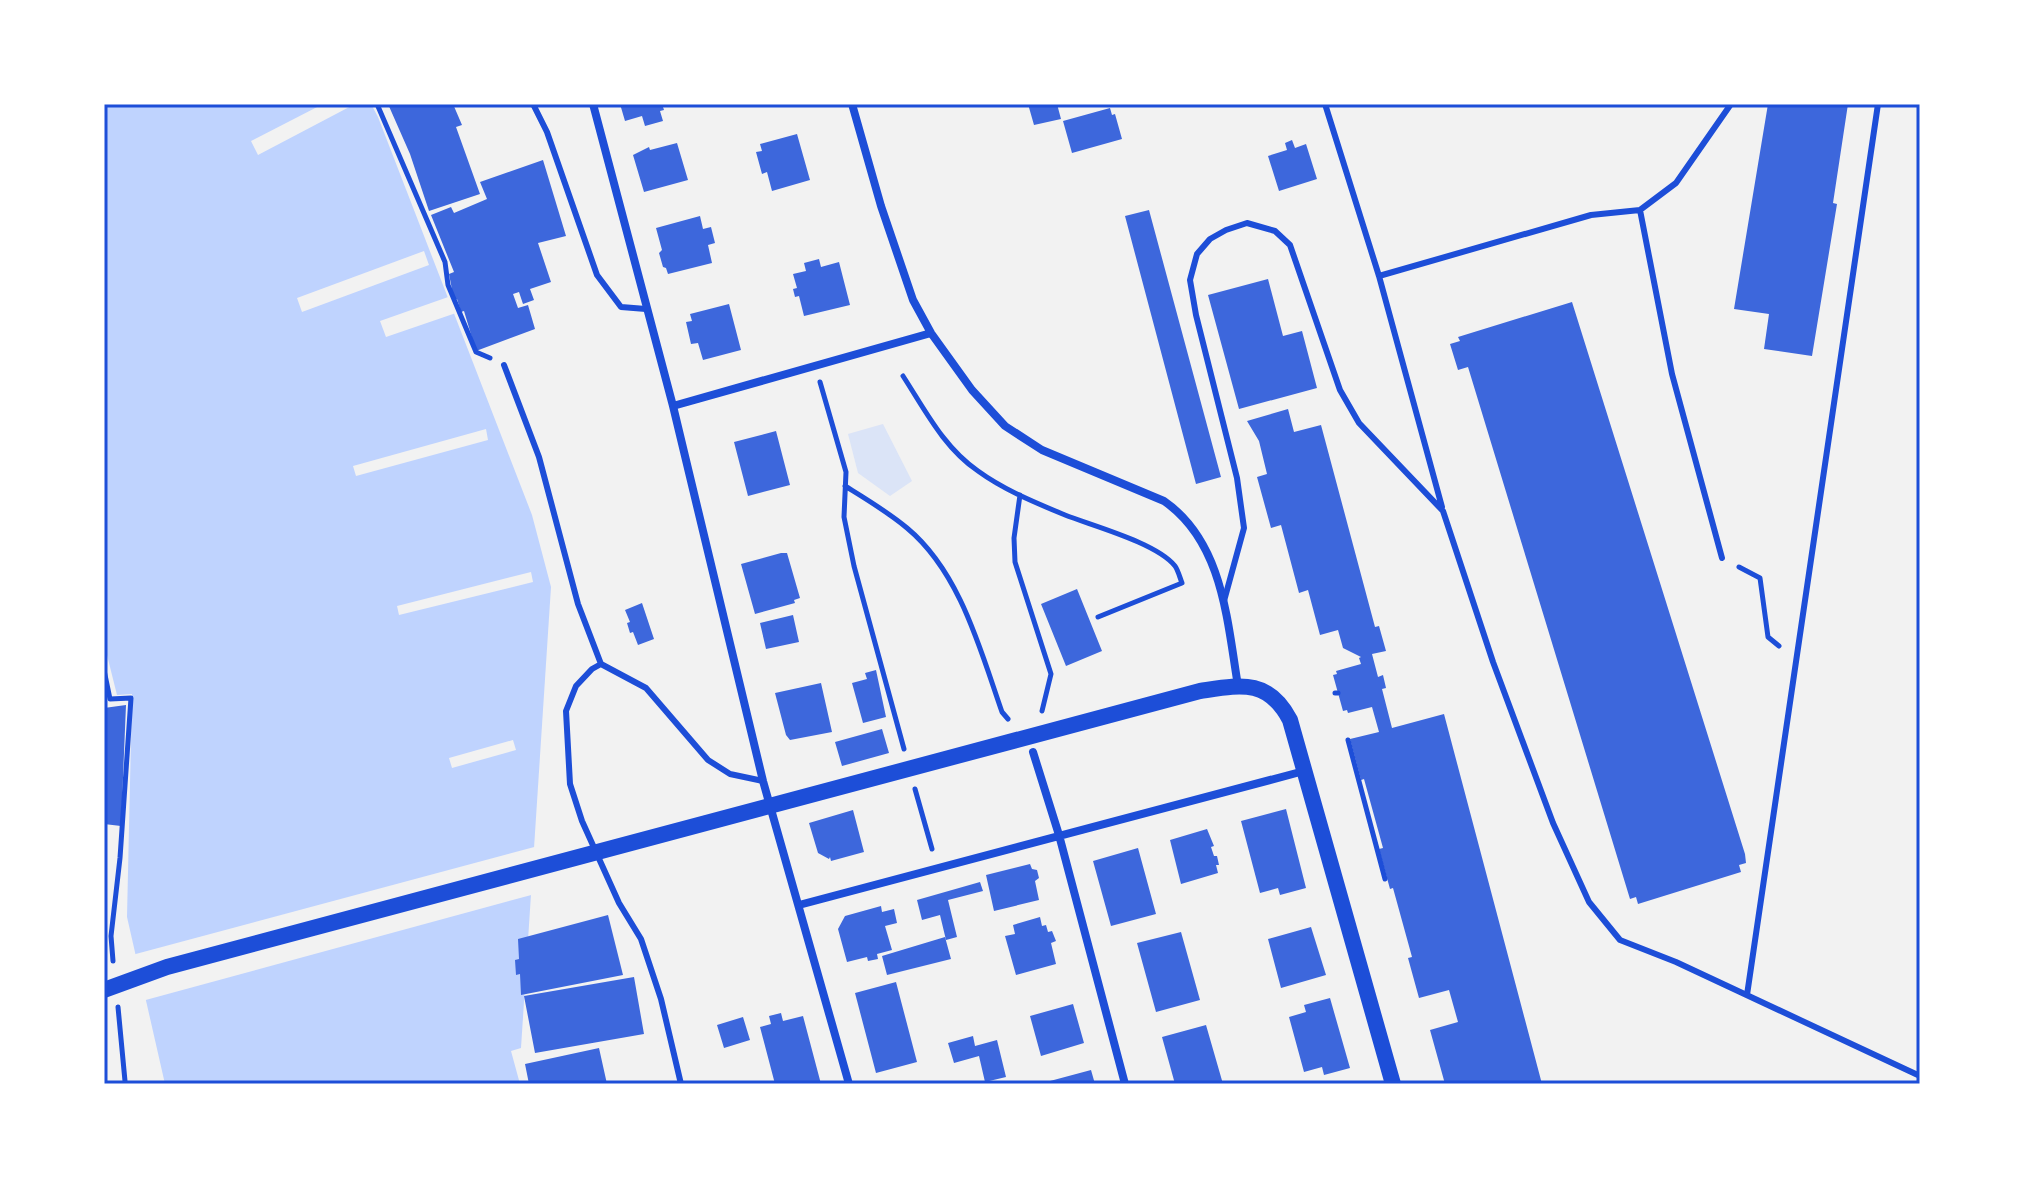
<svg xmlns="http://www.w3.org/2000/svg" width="2024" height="1188" viewBox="0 0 2024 1188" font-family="Quicksand,sans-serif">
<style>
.green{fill:#dbe4f7}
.water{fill:#bfd3fe}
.pier{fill:#f2f2f2}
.building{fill:#3d67dc}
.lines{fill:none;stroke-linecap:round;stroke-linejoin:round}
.path{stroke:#1d4ed8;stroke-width:5}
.service{stroke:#1d4ed8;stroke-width:6}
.minor{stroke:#1d4ed8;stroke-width:8}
.secondary{stroke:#1d4ed8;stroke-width:16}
.neatline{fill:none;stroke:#1d4ed8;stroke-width:3}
</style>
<rect width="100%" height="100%" fill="#f2f2f2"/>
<!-- green -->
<path class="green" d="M883 424 912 481 890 496 858 473 848 434Z"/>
<!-- water -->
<path class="water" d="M104 104H371L378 117 532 515 551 587 521 1048 511 1051 520 1084H165L127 917 132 694 117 695 104 643Z"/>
<!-- pier -->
<path class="pier" d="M323 104H355L258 155 251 141Z
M424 251 429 265 302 312 297 298Z
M451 296 456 313 386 337 380 321Z
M486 429 488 440 356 476 353 466Z
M531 572 533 582 399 615 397 606Z
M513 740 516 750 452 768 449 758Z
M538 846 535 894 142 1001 132 955Z"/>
<!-- building -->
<path class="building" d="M388 104H453L462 125 456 127 480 194 429 211 410 154Z
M620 104H662L664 110 660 111 663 121 645 126 642 116 625 121Z
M1028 104H1057L1061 119 1034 125Z
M1768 104H1848L1833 203 1837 204 1812 356 1764 349 1769 314 1734 309Z
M1110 108 1112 115 1115 114 1122 139 1072 153 1063 121Z
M797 134 810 180 772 191 767 172 762 174 756 152 762 151 760 144Z
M1292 140 1295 148 1306 144 1317 179 1279 191 1268 156 1287 150 1285 143Z
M677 143 688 180 644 192 633 155 649 147 650 150Z
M543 160 566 236 538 243 551 282 530 289 534 300 523 304 519 292 513 294 518 308 528 305 535 329 476 351 464 311 461 312 457 299 454 300 449 274 454 272 431 215 451 207 454 213 487 199 480 182Z
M1149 210 1221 477 1196 484 1125 216Z
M700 216 703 229 711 227 715 243 708 245 712 263 668 274 666 268 663 267 659 253 662 250 656 228Z
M819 259 821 267 839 262 850 305 804 316 799 296 795 297 793 289 797 288 793 274 806 271 804 263Z
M1268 279 1283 336 1302 331 1317 388 1239 409 1208 295Z
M1572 302 1745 854 1746 863 1739 865 1741 872 1638 904 1636 897 1630 899 1468 367 1458 370 1450 344 1460 341 1458 337Z
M729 304 741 350 703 360 698 343 691 344 686 322 692 321 690 314Z
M1288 409 1294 432 1321 425 1375 627 1379 626 1386 651 1372 654 1378 677 1383 675 1386 688 1382 689 1392 728 1444 714 1542 1084H1445L1430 1030 1458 1022 1449 990 1419 998 1408 958 1412 957 1393 888 1390 889 1379 849 1383 848 1364 779 1361 780 1350 739 1379 732 1372 707 1348 713 1347 710 1343 711 1333 675 1337 674 1336 671 1361 664 1359 658 1361 657 1343 648 1338 630 1320 635 1308 590 1299 593 1281 525 1271 528 1257 477 1267 474 1259 441 1247 421Z
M776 431 790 485 748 496 734 442Z
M781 553H787L800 598 794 600 795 603 755 614 741 564Z
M1077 589 1102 651 1066 666 1041 604Z
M642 603 654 639 638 645 633 632 630 633 627 623 630 622 625 610Z
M793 615 799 642 766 649 760 623Z
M876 670 886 717 863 723 852 683 867 679 865 673Z
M821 683 832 732 790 740 786 735 775 693Z
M126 705 121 826 104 824V708Z
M882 729 889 753 842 766 835 742Z
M1286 809 1306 888 1280 895 1278 888 1260 893 1241 821Z
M853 810 864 852 831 861 830 857 829 859 818 853 809 823Z
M1207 829 1214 846 1211 847 1214 856H1217L1219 865H1216L1218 873 1181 884 1170 840Z
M1138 848 1156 914 1111 926 1093 861Z
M1030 864 1032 869 1037 870 1039 878 1035 881 1039 900 994 911 986 875Z
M980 882 983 891 948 900 957 937 946 940 940 915 922 920 917 900Z
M881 906 882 912 894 909 897 923 885 926 892 950 877 954 878 959 868 961 867 957 847 962 838 929 845 916Z
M608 915 623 975 521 995 520 974 516 975 515 960 519 959 518 939Z
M1040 917 1042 926 1046 925 1048 932 1052 931 1056 941 1051 943 1056 964 1016 975 1005 936 1015 934 1013 925Z
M1311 927 1326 975 1281 988 1268 939Z
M1181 932 1200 1000 1156 1012 1137 943Z
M945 937 951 959 887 975 882 956Z
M634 977 644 1034 535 1053 524 996Z
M896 982 917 1062 876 1073 855 993Z
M1330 998 1350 1068 1324 1075 1322 1067 1304 1072 1289 1017 1306 1012 1304 1005Z
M1073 1004 1084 1043 1041 1056 1030 1016Z
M781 1013 783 1021 803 1016 821 1084H775L760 1027 771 1024 769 1016Z
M743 1017 750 1040 724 1048 717 1025Z
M1206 1025 1223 1084H1175L1162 1037Z
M973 1036 975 1046 997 1040 1006 1077 985 1082 979 1056 954 1063 948 1043Z
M599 1048 607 1084H529L525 1064Z
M1091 1070 1095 1084H1050V1081Z"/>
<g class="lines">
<!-- path -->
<path class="path" d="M377 104 445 262 448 285 476 352 490 358
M903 376C925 410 944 448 978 471 1004 490 1036 503 1065 515 1093 526 1157 543 1175 566 1178 570 1180 578 1182 583L1098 617
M820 382 846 472 844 517 854 566 904 749
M845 486C866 499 888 512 907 528 960 572 980 649 1002 712L1008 719
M1020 495 1014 538 1015 562 1051 674 1042 711
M1739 567 1760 578 1768 637 1779 646
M104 670 110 699 131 698 120 858 111 936 113 961
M1335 693H1338
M1348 740 1385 879
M915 789 932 849
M118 1007 125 1081"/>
<!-- service -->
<path class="service" d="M533 104 547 132 597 275 621 307 646 309
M1325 104 1379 276 1442 507
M1640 210 1676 183 1731 104
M1379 276 1591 215 1640 210 1672 374 1722 558
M504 365 539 457 578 604 601 664 646 688 708 760 730 774 763 781
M1224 601 1244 528 1237 478 1196 315 1190 280 1197 254 1210 239 1226 230 1247 223 1275 231 1290 245 1340 390 1359 423 1443 511 1493 662 1553 823 1589 902 1620 940 1676 962 1920 1076
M601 664 592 669 576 686 566 711 570 784 582 821 619 903 641 939 661 999 681 1084
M1747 995 1878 104
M104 1083V1084"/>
<!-- minor -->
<path class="minor" d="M593 104 673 406 763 781 849 1084
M852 104 881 206 913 300 931 333 972 390 1005 426 1042 450 1164 501C1223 542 1227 620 1238 686
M673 406 931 333
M1033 752 1059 835 1125 1084
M799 905 1304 771"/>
<!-- secondary -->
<path class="secondary" d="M104 990 167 967 1200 691C1240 685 1268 678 1290 720L1393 1084"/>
</g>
<!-- border -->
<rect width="2024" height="1188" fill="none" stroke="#ffffff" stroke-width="212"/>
<rect x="106" y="106" width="1812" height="976" class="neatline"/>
</svg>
